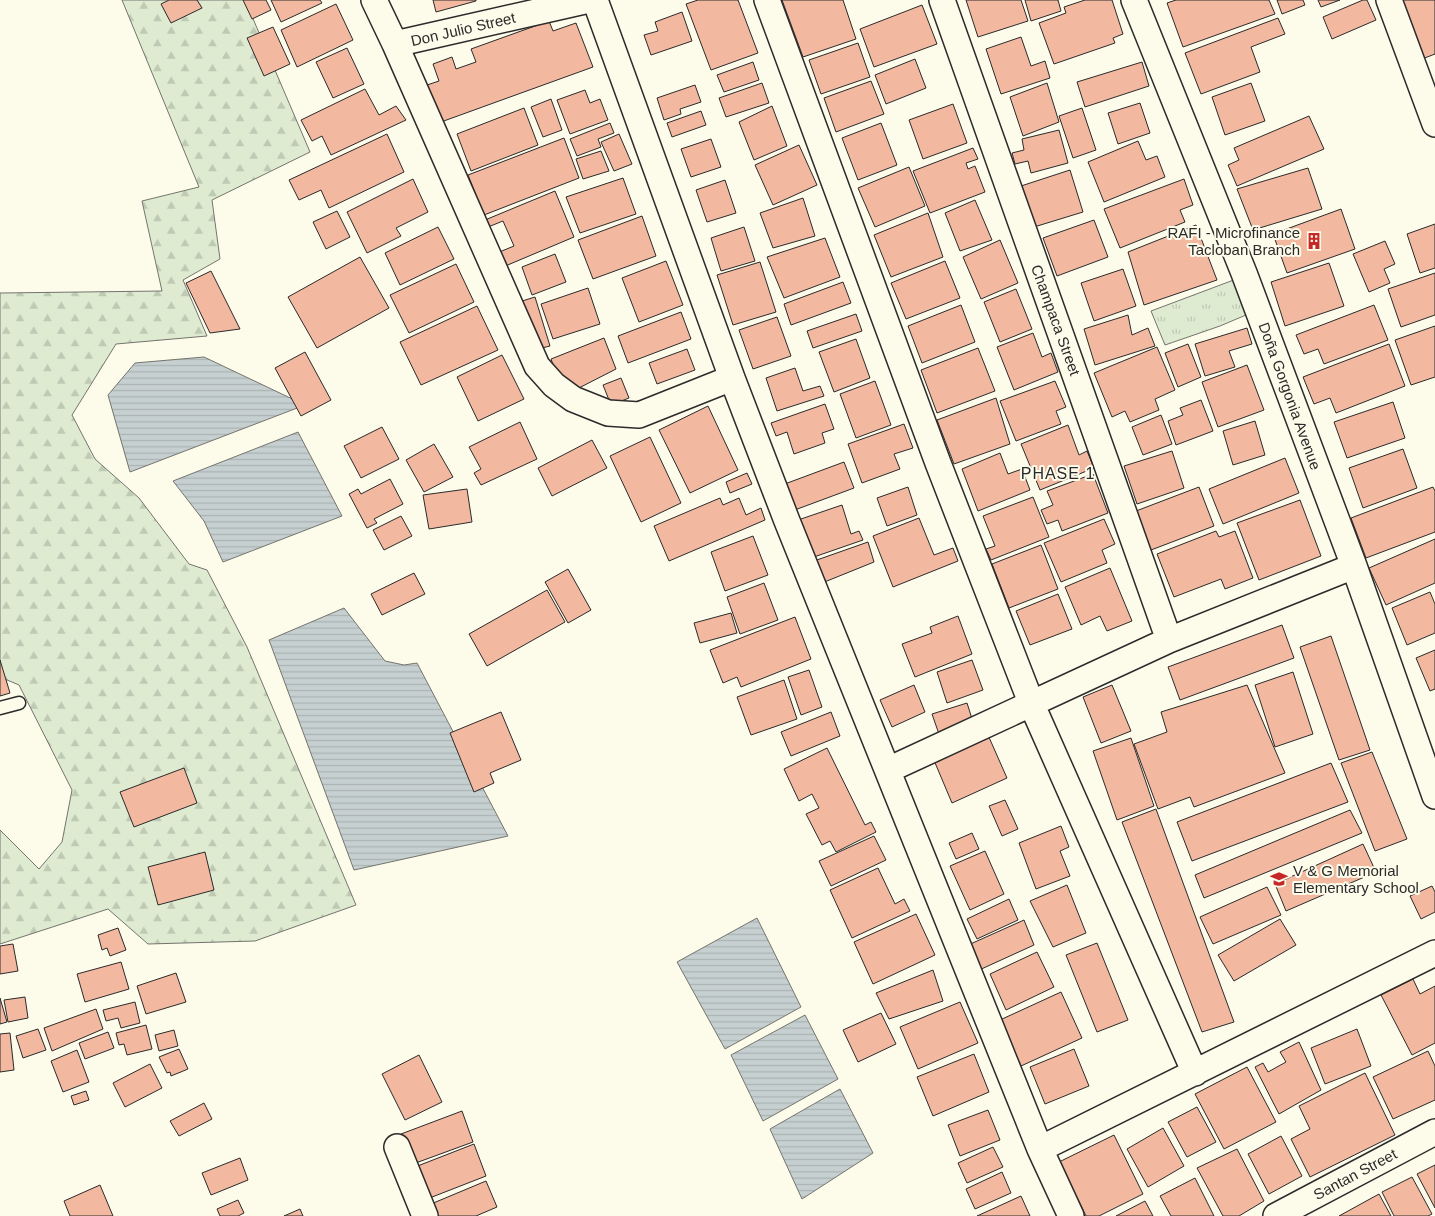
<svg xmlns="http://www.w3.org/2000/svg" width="1435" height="1216" viewBox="0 0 1435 1216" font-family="Helvetica,sans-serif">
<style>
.grass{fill:url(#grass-tufts);stroke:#74746e}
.forest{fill:url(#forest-firs);stroke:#74746e}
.water{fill:url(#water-rules);stroke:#74746e}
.building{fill:#f2b8a0;stroke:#2b2b2b}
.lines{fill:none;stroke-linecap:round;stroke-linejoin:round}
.lane-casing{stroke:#2b2b2b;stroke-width:15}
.street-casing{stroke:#2b2b2b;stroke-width:28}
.lane{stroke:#fdfbea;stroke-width:12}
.street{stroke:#fdfbea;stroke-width:25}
.labels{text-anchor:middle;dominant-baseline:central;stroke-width:4;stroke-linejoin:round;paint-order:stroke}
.street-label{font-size:15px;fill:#2b2b2b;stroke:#fdfbea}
.poi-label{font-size:15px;fill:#2b2b2b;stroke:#fdfbea;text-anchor:end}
.neighbourhood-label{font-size:16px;letter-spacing:1px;fill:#2b2b2b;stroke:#fdfbea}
</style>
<defs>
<pattern id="grass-tufts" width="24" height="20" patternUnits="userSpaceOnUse" patternTransform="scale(1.25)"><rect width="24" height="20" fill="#deebd1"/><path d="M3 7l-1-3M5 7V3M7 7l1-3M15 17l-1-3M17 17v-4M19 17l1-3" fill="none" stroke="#bfcab4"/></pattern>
<pattern id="forest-firs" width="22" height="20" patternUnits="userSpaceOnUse" patternTransform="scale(1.25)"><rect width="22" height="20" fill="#deebd1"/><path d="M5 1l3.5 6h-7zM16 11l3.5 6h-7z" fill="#bfcab4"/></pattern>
<pattern id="water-rules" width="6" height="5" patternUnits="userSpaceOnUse" patternTransform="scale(1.25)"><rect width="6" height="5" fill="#c7d0d0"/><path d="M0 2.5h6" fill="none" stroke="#abb3b3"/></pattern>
</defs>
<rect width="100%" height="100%" fill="#fdfbea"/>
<!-- grass -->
<path class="grass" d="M1239 278 1253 312 1220 326 1165 345 1151 311Z"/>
<!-- forest -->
<path class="forest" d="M122 0H245L310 152 212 200 220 259 183 280 207 336 116 344 72 415 95 459 139 498 189 564 207 570 247 647 356 905 255 941 148 944 108 909 0 944V830L39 869 62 842 72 790 19 685 0 677V293L162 291 142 201 199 187Z"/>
<!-- water -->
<path class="water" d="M204 357 305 405 130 472 108 395 135 363Z
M298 432 342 516 223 562 204 521 173 481Z
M344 608 385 661 404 665 417 663 508 836 354 870 269 640Z
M757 918 801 1007 725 1049 677 962Z
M805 1015 838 1079 763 1121 731 1055Z
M840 1089 873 1153 802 1199 770 1129Z"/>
<!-- building -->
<path class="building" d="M169 0H197L202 8 171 23 161 4Z
M243 0H266L271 10 252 19Z
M271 0H320L322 3 281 22Z
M433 0H476V1L436 12Z
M698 0H738L758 53 711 70 686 4Z
M782 0H843L856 39 803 57Z
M966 0H1021L1028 21 978 37Z
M1025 0H1058L1061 11 1031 21Z
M1085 0H1112L1123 34 1113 38 1115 43 1054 64 1039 23 1066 13 1064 7Z
M1176 0H1269L1275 14 1183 47 1167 3Z
M1277 0H1303L1305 5 1282 14Z
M1318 0H1340L1321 7Z
M1363 0H1367L1376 20 1332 39 1323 17Z
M1401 0H1435V54L1422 59Z
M336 4 353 40 297 67 281 30Z
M922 5 937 44 874 67 860 29Z
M682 12 692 41 651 55 644 35 658 31 655 22Z
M1278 18 1285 34 1251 47 1260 72 1201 94 1185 53Z
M549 21 553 31 576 23 593 67 441 122 427 85 439 81 433 64 452 57 456 69 476 62 471 49Z
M273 27 290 64 264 76 247 38Z
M1021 37 1031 66 1045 61 1050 78 1001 94 986 49Z
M858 43 870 77 821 94 809 60Z
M347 48 364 84 333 98 316 62Z
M915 59 926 88 886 104 875 75Z
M753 62 759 80 724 92 717 75Z
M1142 62 1149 86 1085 107 1077 82Z
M871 81 884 114 836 132 824 98Z
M762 83 769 103 726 117 719 98Z
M1047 83 1059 122 1023 136 1010 97Z
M1251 83 1265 121 1225 135 1212 97Z
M695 85 701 102 680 109 681 114 664 120 657 98Z
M365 89 379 115 396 106 406 120 331 155 322 136 312 141 301 120Z
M585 90 590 103 600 99 608 120 570 134 557 100Z
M551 99 562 130 543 137 531 107Z
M1140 103 1150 133 1118 144 1108 113Z
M953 104 967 143 923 159 909 120Z
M772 106 787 146 754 160 739 122Z
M524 108 538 145 471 171 457 134Z
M1082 108 1096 150 1073 158 1059 116Z
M701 111 706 125 672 137 667 123Z
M1309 116 1324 149 1237 186 1228 165 1239 160 1234 148Z
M610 123 614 133 598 139 601 147 577 156 570 139Z
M881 123 897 165 858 180 842 138Z
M1059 130 1068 163 1031 173 1028 161 1015 164 1012 153 1024 150 1022 139Z
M387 134 404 172 329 208 321 190 299 200 289 180Z
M619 134 632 164 614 171 601 142Z
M564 138 579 178 484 215 468 175Z
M711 139 721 167 691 177 681 149Z
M1138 141 1146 160 1157 156 1165 177 1104 202 1088 162Z
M799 145 817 185 773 205 755 165Z
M973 148 978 159 966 163 968 169 975 166 985 192 930 213 913 171Z
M601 151 609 171 583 179 576 159Z
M909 167 925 206 875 227 858 188Z
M1308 168 1322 209 1253 230 1237 189Z
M1070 170 1083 212 1034 227 1021 186Z
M623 178 636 214 580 233 566 197Z
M413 179 428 212 396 228 401 236 367 253 347 212Z
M1184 179 1193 205 1180 210 1185 222 1120 248 1104 209Z
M725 180 736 213 707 222 696 190Z
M555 191 574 237 503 267 497 253 514 246 503 221 488 227 485 220Z
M803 198 815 236 773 248 760 213Z
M975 200 992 240 960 251 945 213Z
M1341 209 1355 249 1287 273 1273 234Z
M337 211 350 237 326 249 313 222Z
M928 213 943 257 891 277 874 235Z
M642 216 656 256 593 279 578 240Z
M1094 220 1108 257 1057 276 1043 238Z
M1435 224V268L1420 273 1407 234Z
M1196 225 1217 280 1144 305 1128 252Z
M438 227 454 259 400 285 385 253Z
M744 227 755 261 721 271 711 238Z
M825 238 840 277 784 298 767 257Z
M1000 240 1018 283 981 299 963 257Z
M1385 241 1395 264 1384 269 1390 283 1369 292 1353 254Z
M555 254 566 282 532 295 522 267Z
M360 257 389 308 317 348 288 297Z
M666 261 683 305 639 322 622 278Z
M945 261 960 298 906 319 891 283Z
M760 262 776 312 733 325 717 275Z
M1329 263 1344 306 1285 326 1271 282Z
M456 264 474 302 409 333 390 295Z
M1123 269 1136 306 1094 321 1081 283Z
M211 271 240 329 210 333 186 283Z
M1435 273V315L1401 327 1388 289Z
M843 282 851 303 791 325 784 304Z
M588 288 600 324 553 339 541 304Z
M1016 289 1032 329 1000 342 984 302Z
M535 297 550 346 534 350 519 302Z
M961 305 975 342 922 363 908 326Z
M1374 305 1388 340 1324 364 1318 349 1304 354 1296 335Z
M477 306 498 350 421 385 400 342Z
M681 312 691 339 628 363 618 336Z
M856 314 862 331 813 348 807 331Z
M1128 315 1132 335 1148 328 1155 346 1095 365 1084 329Z
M777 317 791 356 753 369 739 330Z
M1435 326V377L1411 385 1395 340Z
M1247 328 1252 344 1229 351 1235 367 1205 376 1195 344Z
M1033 333 1042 357 1051 353 1058 372 1014 390 997 347Z
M604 338 616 369 575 390 558 378 551 359Z
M856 339 870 378 834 392 819 352Z
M1188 344 1201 377 1178 387 1165 353Z
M1389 344 1405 386 1336 413 1330 398 1314 404 1303 377Z
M1157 347 1175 390 1155 399 1159 410 1130 422 1125 411 1112 417 1094 373Z
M978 348 995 391 937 413 921 370Z
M687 349 695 370 657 384 649 363Z
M305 352 331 400 301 416 275 368Z
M502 355 524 399 478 421 457 377Z
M1247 365 1264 410 1218 427 1202 382Z
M795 368 803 391 820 386 824 396 777 411 766 378Z
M621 378 629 398 611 405 603 385Z
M875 381 891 425 856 438 840 394Z
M1055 381 1066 407 1056 411 1061 424 1016 441 1000 401Z
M996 398 1010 444 954 464 937 420Z
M1201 400 1213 431 1176 445 1168 421 1183 415 1180 408Z
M1393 402 1405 438 1347 458 1334 422Z
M825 404 834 429 822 433 825 443 794 454 787 432 776 436 771 423Z
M708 406 738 470 690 493 659 430Z
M1161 415 1172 444 1143 455 1132 427Z
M1255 421 1265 455 1233 465 1223 431Z
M520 422 537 459 481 485 474 473 481 469 469 447Z
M904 424 913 448 894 454 900 469 862 483 848 444Z
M1068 425 1079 455 1087 451 1094 468 1040 490 1021 444Z
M382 427 399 459 361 478 344 446Z
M650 437 681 503 641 522 610 456Z
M592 440 607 468 552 496 538 468Z
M434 444 453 477 424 492 406 460Z
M1403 449 1417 488 1363 508 1349 468Z
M1172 451 1184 488 1137 504 1124 466Z
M1000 453 1008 474 1022 469 1030 490 978 511 962 469Z
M1285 458 1299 493 1223 524 1209 489Z
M844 462 854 488 792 511 782 485Z
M747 473 752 484 730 493 726 482Z
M1093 474 1108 513 1062 531 1058 520 1047 524 1041 510 1053 505 1047 491Z
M390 479 403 504 374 519 377 523 367 528 349 494 358 489 361 494Z
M908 487 917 515 887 526 877 498Z
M1199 487 1214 526 1151 550 1136 511Z
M1433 487 1435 491V532L1366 558 1351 518Z
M467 489 472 522 429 529 423 495Z
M1033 497 1049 537 991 560 986 549 995 546 983 516Z
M720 498 723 505 739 498 746 515 761 508 765 520 669 561 654 526Z
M1300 500 1321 556 1259 580 1237 523Z
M842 505 851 534 859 531 863 540 811 558 798 520Z
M401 516 412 536 384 550 373 530Z
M919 518 934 555 953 548 958 561 893 587 873 536Z
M1104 519 1115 544 1102 550 1107 563 1061 582 1044 543Z
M1216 531 1219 537 1235 531 1253 578 1225 589 1221 579 1174 597 1157 554Z
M753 536 768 575 725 591 711 552Z
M1435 539V583L1386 605 1369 568Z
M868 542 874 562 822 583 814 561Z
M1041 545 1058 589 1009 608 992 564Z
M1110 568 1132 621 1107 631 1100 616 1081 625 1065 587Z
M568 569 591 610 568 623 545 582Z
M414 573 425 594 382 615 371 594Z
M764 583 778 620 740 634 727 597Z
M547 590 565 622 487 666 469 634Z
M1430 592 1435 604V633L1407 645 1392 608Z
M1058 594 1072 629 1030 645 1016 611Z
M731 613 737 633 700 643 694 623Z
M958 616 972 654 915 677 902 644 932 633 930 627Z
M795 617 811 659 741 687 737 677 723 683 710 650Z
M1282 625 1294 658 1180 700 1168 667Z
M1331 636 1370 750 1339 760 1300 647Z
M1435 650V689L1430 691 1416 658Z
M0 660 10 693 0 696Z
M972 660 983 690 947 703 937 672Z
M809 670 822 707 801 715 788 677Z
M1293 672 1313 734 1275 747 1255 685Z
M784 680 797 719 751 735 737 697Z
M914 685 925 712 892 727 880 700Z
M1112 685 1131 731 1101 743 1083 697Z
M1247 685 1285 773 1194 807 1190 797 1158 809 1134 744 1167 732 1161 712Z
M967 703 974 725 940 737 932 714Z
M501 712 521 760 490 773 494 783 474 792 450 733Z
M831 712 840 736 791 756 781 732Z
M988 735 1007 778 952 803 933 758Z
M1131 738 1154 806 1117 820 1093 751Z
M827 748 865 825 871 822 876 832 836 852 830 841 822 845 806 814 819 808 812 794 799 801 784 769Z
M1372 752 1407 839 1375 851 1341 763Z
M1331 763 1348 802 1192 861 1177 822Z
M184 768 197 803 134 827 120 792Z
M1005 800 1018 829 1002 836 989 806Z
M1156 809 1234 1022 1202 1032 1122 822Z
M1350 810 1362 833 1204 898 1195 875Z
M1061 826 1069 847 1060 851 1070 876 1036 889 1019 843Z
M972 833 979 849 956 859 949 843Z
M874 836 886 860 831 886 819 861Z
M1363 844 1376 872 1286 911 1275 884Z
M985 851 1004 894 970 910 950 866Z
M205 852 214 890 158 905 148 867Z
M878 868 895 904 904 899 910 911 852 938 830 890Z
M1067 885 1086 933 1053 947 1030 901Z
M1432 886 1435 892V912L1421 919 1410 896Z
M1267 887 1281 915 1213 944 1200 917Z
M1009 899 1018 920 977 939 967 919Z
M916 914 935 955 873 984 854 942Z
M1280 919 1296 945 1234 981 1218 955Z
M1024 920 1034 945 977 971 966 946Z
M118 928 126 950 110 956 107 948 102 950 98 935Z
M1097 943 1128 1020 1097 1032 1066 955Z
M13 944 18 971 0 974V946Z
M1037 952 1054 987 1006 1010 990 974Z
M121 962 129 989 85 1002 77 974Z
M933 970 943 1001 889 1019 876 993Z
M176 973 186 1002 146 1014 137 986Z
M1413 979 1420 994 1435 986V1043L1412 1055 1381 995Z
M1061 992 1082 1038 1021 1066 1000 1020Z
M25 997 28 1018 8 1022 4 1000Z
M0 998 7 1022 0 1024Z
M135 1002 140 1023 121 1028 118 1018 106 1021 103 1010Z
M960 1002 978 1043 918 1069 900 1027Z
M96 1009 103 1029 52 1051 44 1028Z
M881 1013 896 1044 858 1062 843 1030Z
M146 1025 152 1049 127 1055 124 1044 119 1045 116 1033Z
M38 1029 46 1050 23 1058 16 1036Z
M1357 1029 1371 1066 1325 1084 1311 1048Z
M174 1030 178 1046 159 1051 155 1035Z
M108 1032 114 1048 85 1059 79 1043Z
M10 1033 14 1070 0 1072V1034Z
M1299 1042 1321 1090 1279 1114 1255 1067 1263 1063 1268 1072 1286 1062 1280 1052Z
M179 1049 188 1069 171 1076 170 1072 167 1073 159 1057Z
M1074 1049 1089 1086 1045 1104 1030 1067Z
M77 1050 89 1082 63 1092 51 1061Z
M1428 1051 1435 1066V1100L1393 1119 1373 1077Z
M974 1054 989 1092 933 1116 917 1077Z
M419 1055 442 1102 405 1120 382 1074Z
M150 1064 162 1088 125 1107 113 1083Z
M1247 1067 1276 1122 1224 1149 1195 1094Z
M1365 1073 1395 1135 1310 1177 1291 1139 1310 1129 1299 1106Z
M86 1091 89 1100 74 1105 71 1096Z
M204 1103 212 1119 179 1136 170 1121Z
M1197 1107 1216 1142 1187 1157 1168 1122Z
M988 1110 1000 1140 960 1156 948 1125Z
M462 1111 473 1142 413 1164 401 1134Z
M1163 1128 1184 1166 1148 1187 1127 1149Z
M1114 1135 1143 1194 1099 1216H1086L1059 1162Z
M1281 1136 1302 1176 1269 1194 1248 1154Z
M474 1144 486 1176 427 1199 415 1167Z
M993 1147 1003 1167 967 1183 958 1163Z
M1237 1149 1264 1201 1239 1216H1223L1197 1168Z
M240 1158 248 1180 211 1195 202 1173Z
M1435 1165V1208L1417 1174Z
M1002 1172 1011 1193 975 1209 966 1189Z
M1412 1177 1432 1214 1428 1216H1394L1382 1192Z
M1195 1178 1214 1216H1171L1160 1196Z
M486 1181 497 1207 476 1216H436L431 1204Z
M100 1185 113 1216H70L64 1201Z
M1379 1194 1391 1216H1339Z
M1021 1196 1030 1216H977Z
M238 1200 244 1213 238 1216H220L217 1209Z
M1145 1201 1153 1216H1116Z
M300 1209 303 1216H284Z"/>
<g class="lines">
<!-- lane casing -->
<g class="lane-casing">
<path id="lane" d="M0 708 19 703"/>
</g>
<!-- street casing -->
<g class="street-casing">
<path id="street" d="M374 0 395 44 537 366 554 385 573 399 608 413 639 415 732 378
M595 0 732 378 787 521 1040 1149 1071 1216
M767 0 938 463 1032 705 1195 1073
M942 0 1169 640
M1134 0 1244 273 1354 566 1435 796
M1389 0 1435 124
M395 44 589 0
M888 770 1169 640 1354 566
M397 1147 425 1216
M1040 1149 1435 953
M1276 1216 1435 1132"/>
</g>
<!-- lane -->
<use href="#lane" class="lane"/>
<!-- street -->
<use href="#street" class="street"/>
</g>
<!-- icons -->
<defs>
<g id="building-bare" transform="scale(1.35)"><path d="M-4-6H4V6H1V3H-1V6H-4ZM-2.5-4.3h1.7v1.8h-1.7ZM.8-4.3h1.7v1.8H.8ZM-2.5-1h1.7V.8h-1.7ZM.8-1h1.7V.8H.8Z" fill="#c62828" stroke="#fdfbea" stroke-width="2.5" paint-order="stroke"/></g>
<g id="school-bare" transform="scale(1.35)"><path d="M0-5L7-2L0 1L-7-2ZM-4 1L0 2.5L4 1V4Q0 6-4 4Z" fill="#c62828" stroke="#fdfbea" stroke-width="2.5" paint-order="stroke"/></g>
</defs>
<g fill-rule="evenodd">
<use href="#building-bare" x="1314" y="241"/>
<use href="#school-bare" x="1279" y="879"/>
</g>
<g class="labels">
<!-- street labels -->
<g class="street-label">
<text transform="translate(463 29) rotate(-13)">Don Julio Street</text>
<text transform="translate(1056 320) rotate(70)">Champaca Street</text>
<text transform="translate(1290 396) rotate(70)">Doña Gorgonia Avenue</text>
<text transform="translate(1355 1174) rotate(-28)">Santan Street</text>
</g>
<!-- poi labels -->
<g class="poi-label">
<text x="1300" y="232">RAFI - Microfinance<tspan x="1300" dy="17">Tacloban Branch</tspan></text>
<text x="1293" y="870" text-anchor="start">V &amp; G Memorial<tspan x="1293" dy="17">Elementary School</tspan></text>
</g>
<!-- neighbourhood labels -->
<g class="neighbourhood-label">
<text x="1058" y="473">PHASE 1</text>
</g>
</g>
</svg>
